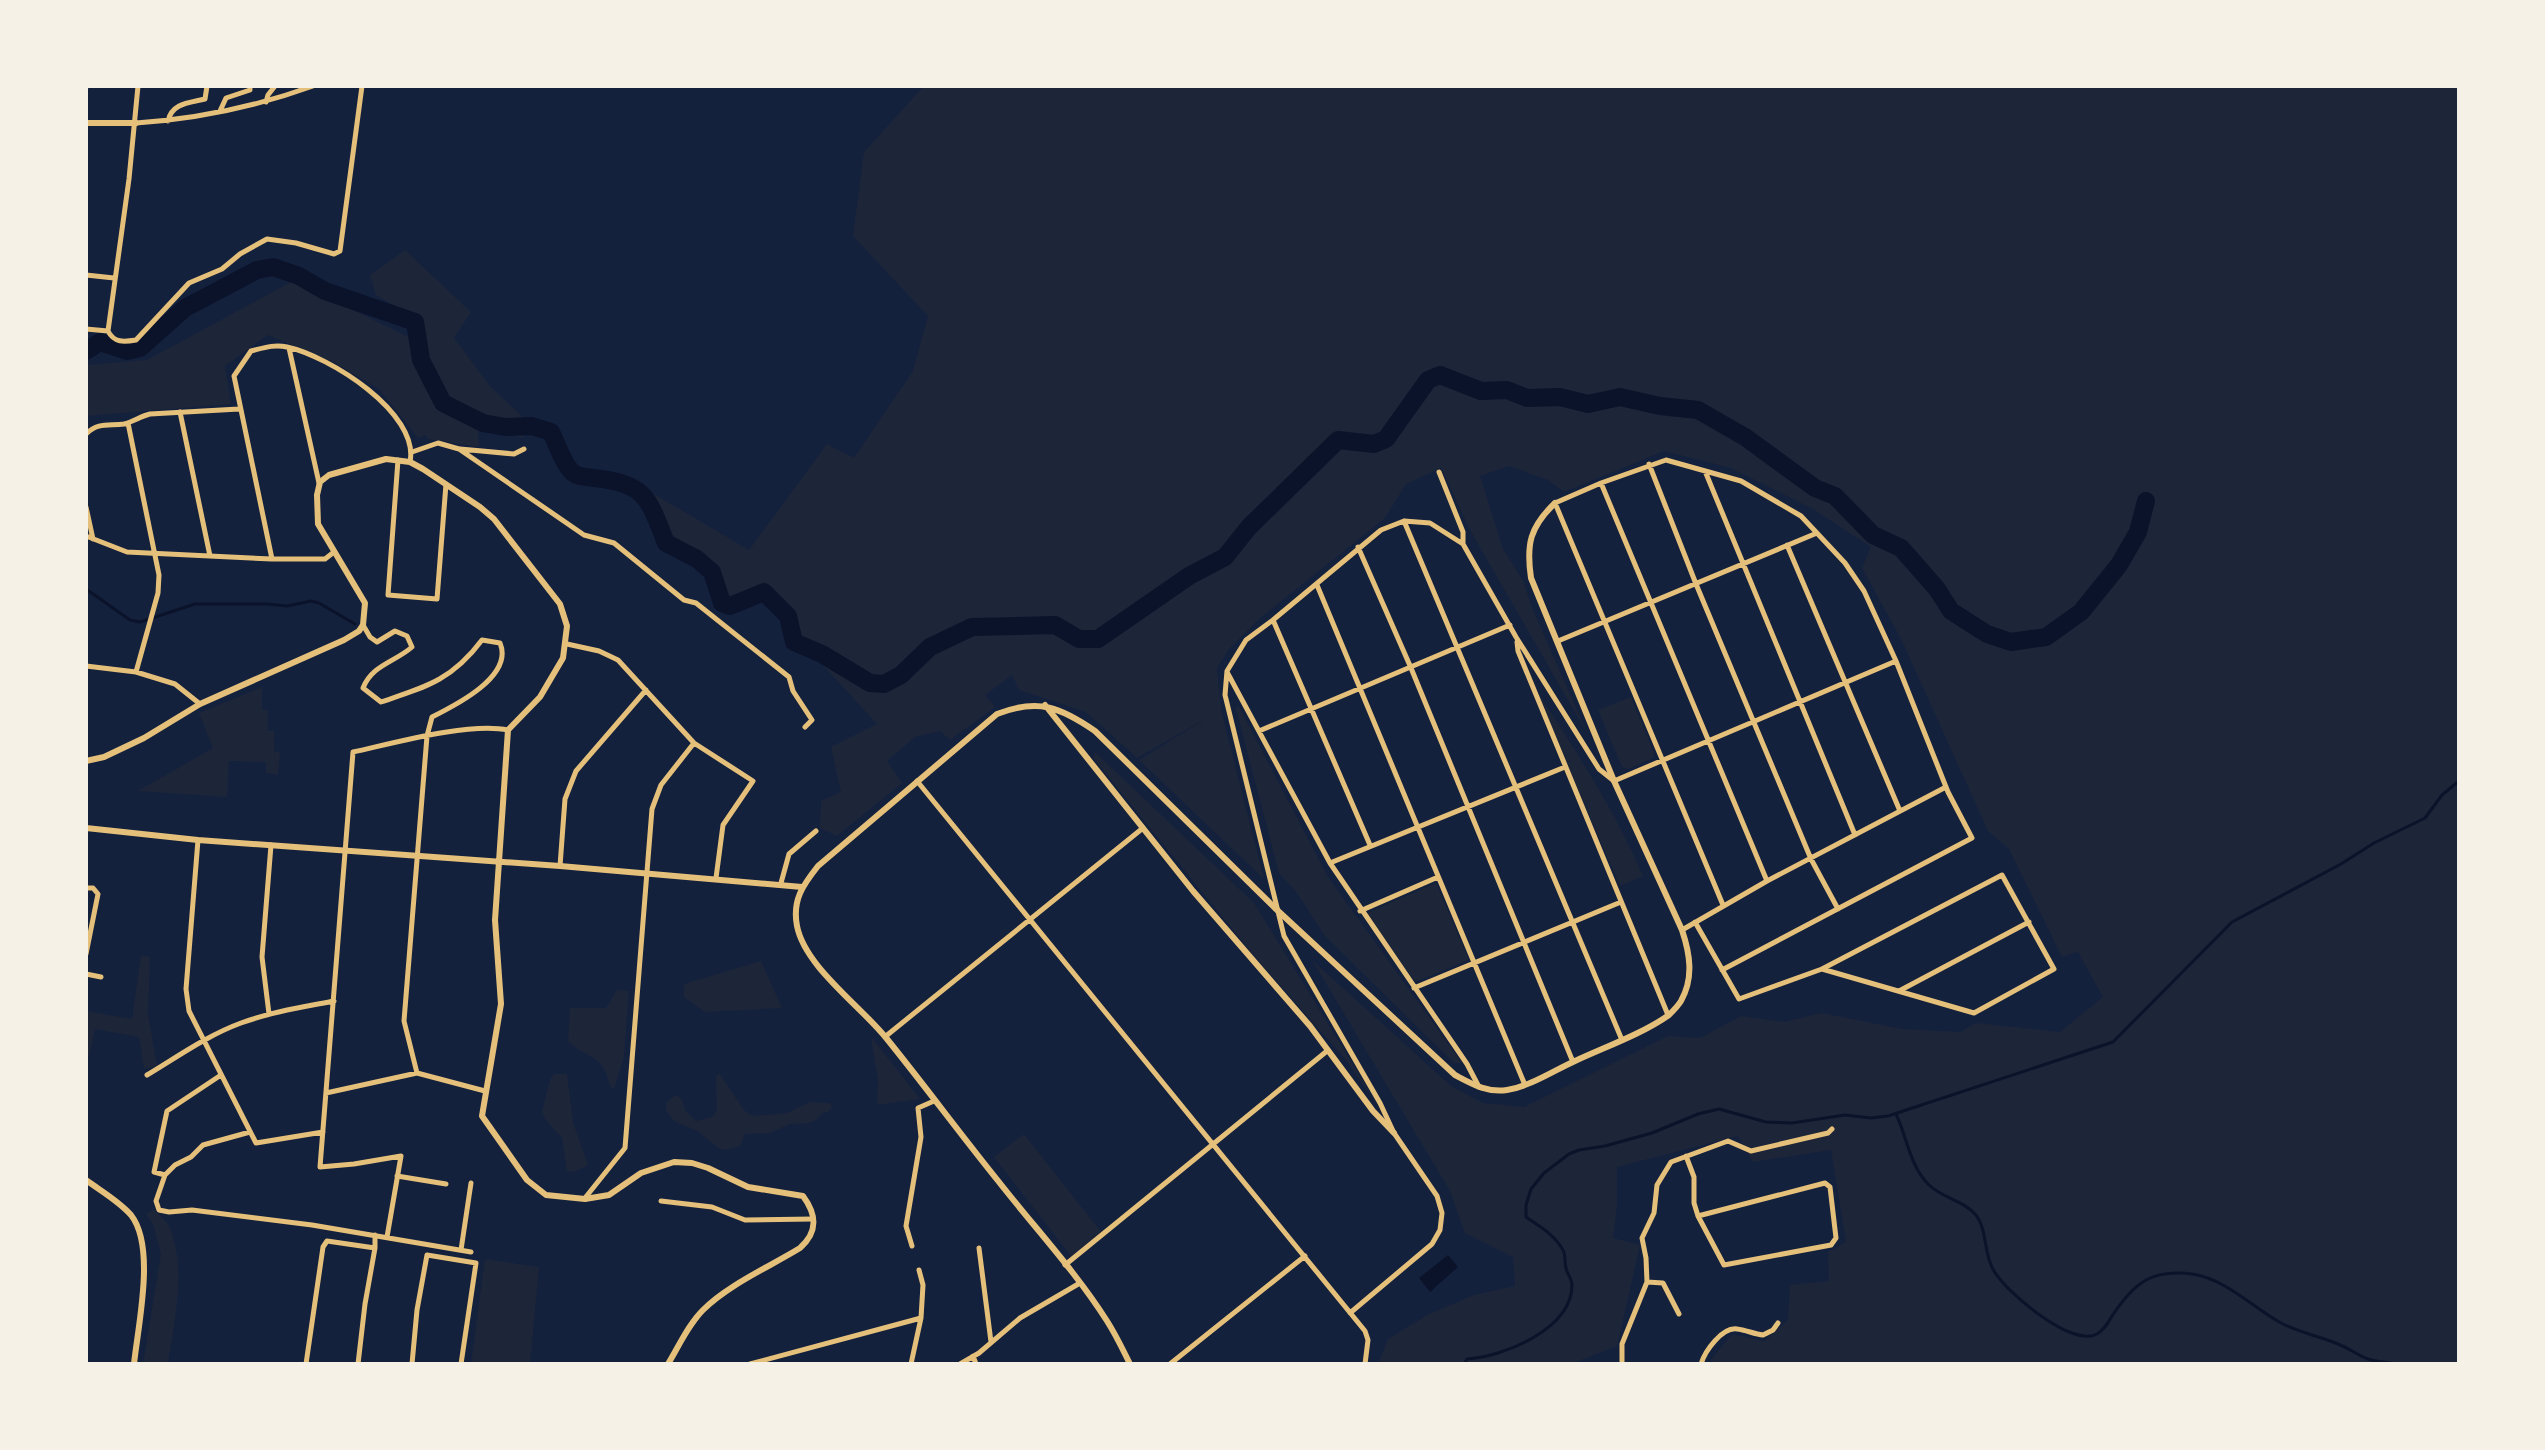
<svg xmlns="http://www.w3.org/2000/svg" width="2545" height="1450" viewBox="0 0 2545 1450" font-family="Raleway,sans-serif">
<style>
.green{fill:#1d2539}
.water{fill:#0b132b}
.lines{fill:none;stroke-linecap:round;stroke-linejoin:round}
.stream{stroke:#0b132b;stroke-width:3}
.river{stroke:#0b132b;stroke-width:18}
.minor{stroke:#e5c07b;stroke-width:5}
.tertiary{stroke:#e5c07b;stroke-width:6}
</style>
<rect width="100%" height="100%" fill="#14213d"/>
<!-- green -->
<path class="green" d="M924 86H2459V1364H1714L1711 1360 1732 1334 1764 1341 1788 1320 1790 1285 1829 1281 1828 1252 1846 1242 1831 1150 1753 1162 1738 1136 1617 1167V1206L1613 1238 1640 1245 1617 1346 1571 1364H1378L1388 1339 1429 1314 1474 1295 1515 1286 1513 1257 1465 1233 1450 1191 1312 960 1451 1086 1483 1103 1524 1107 1668 1036 1700 1038 1741 1016 1784 1022 1822 1013 1902 1029 1960 1032 1976 1023 2060 1032 2103 997 2078 952 2062 957 2009 849 1988 831 1901 639 1862 568 1871 547 1813 509 1731 468 1664 451 1564 492 1548 480 1509 466 1480 476 1503 549 1523 581 1533 610 1588 735 1470 530 1441 468 1406 484 1385 518 1260 618 1229 649 1217 668 1221 710 1264 879 1139 760 1212 715 1137 758 1086 712 1019 690 1012 675 985 695 995 707 950 740 940 731 915 737 887 761 902 783 837 836 820 828 821 801 841 792 831 747 877 724 778 616 758 591 733 600 668 530 654 494 749 550 827 444 854 458 913 371 928 316 853 236 864 152Z
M405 250 471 312 454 338 489 385 529 423 523 438 496 430 478 431 479 447 428 439 426 435 418 438 379 389 335 363 268 335 225 366 231 404 86 416V365L147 360 293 281 413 339 418 320 376 295 370 275Z
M1531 682C1572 745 1614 808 1643 876L1620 886Z
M262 687V710H268V731H274V751L280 752 278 775 266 773V762L229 761 227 797 138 791 213 748 199 713Z
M1631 697 1654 753 1653 758 1628 769 1622 767 1598 710Z
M1238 705 1328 877 1462 1063H1454L1325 936 1297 893 1279 873 1236 709Z
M1095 752 1254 903 1376 1102 1345 1059 1250 951 1093 758Z
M1436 883 1469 960 1415 982 1367 913Z
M141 955 150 957 148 1014 157 1066 144 1069 139 1037 95 1029 86 1069V1011L132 1019Z
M761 961 782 1008 705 1012 684 997V984Z
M617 990 629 991 624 1057 614 1089 611 1087C608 1081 607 1074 604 1069 597 1055 578 1053 568 1041L570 1008H606Z
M871 1038 873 1039 920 1099 877 1105 878 1080Z
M719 1073 744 1110 753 1116 787 1113 810 1102 830 1103 832 1107 828 1112H824L816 1120 809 1123 790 1124 770 1133 745 1134 740 1146 726 1150 718 1148 699 1132 674 1121 666 1110V1102L676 1095 682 1099 685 1110 696 1121 712 1117 717 1110 716 1077Z
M554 1074H567L573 1122 588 1165 574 1172 567 1171 562 1138 546 1120 542 1112 550 1080Z
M1024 1134 1101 1232 1071 1256 994 1157Z
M154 1209C159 1215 167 1221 170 1228 187 1271 174 1321 168 1364H143L161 1254 153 1224 146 1214Z
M485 1259 539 1267 530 1364H471Z"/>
<!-- water -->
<path class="water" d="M1448 1255 1458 1267 1430 1292 1419 1278Z"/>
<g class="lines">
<!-- stream -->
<path class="stream" d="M86 589 130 620 140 622 195 604H267L287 606 311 601 319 603 355 624
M1896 1114C1907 1137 1910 1167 1929 1185 1942 1198 1963 1200 1975 1214 1988 1229 1983 1254 1994 1271 2006 1292 2072 1348 2097 1334 2104 1330 2108 1323 2112 1316 2134 1283 2151 1269 2192 1274 2226 1279 2252 1307 2281 1323 2300 1333 2319 1336 2338 1344 2349 1348 2360 1357 2371 1360 2379 1362 2387 1362 2395 1364
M1464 1364 1467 1359C1503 1357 1572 1329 1572 1285 1572 1279 1567 1274 1566 1268 1564 1262 1566 1255 1563 1250 1554 1234 1540 1227 1526 1217V1205L1531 1189 1544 1173 1569 1154 1579 1150 1605 1146 1652 1133 1698 1114 1719 1109 1766 1122 1792 1123 1845 1115 1871 1118 1888 1116 2113 1042 2232 922 2341 864 2374 843 2425 818 2442 795 2459 781"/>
<!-- river -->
<path class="river" d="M86 351 100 342 127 351 140 348 185 308 257 270 273 267 299 276 325 291 415 322 421 360 443 403 483 423 505 427 532 426 551 432C557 444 562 461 571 471 576 477 587 477 594 478 646 484 648 497 666 543L697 559 712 572 722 603 730 606 764 592 788 616 794 642 822 654 870 683 884 684 901 675 930 647 972 627 1055 625 1079 639H1098L1189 576 1225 557 1249 527 1338 440 1374 444 1386 439 1428 380 1440 375 1481 391 1507 390 1527 398 1560 397 1588 404 1620 397 1660 406 1698 410 1745 437 1815 488 1835 496 1873 535 1901 548 1937 589 1951 611 1987 634 2011 642 2046 637 2081 612 2119 565 2138 532 2146 501"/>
<!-- minor -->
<path class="minor" d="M86 87V86
M266 102 268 95 275 86
M220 111 226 98 250 90V86
M168 121C172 103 189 103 205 99L207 86
M136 123C197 119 255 107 313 86
M86 275 114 278
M86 329 108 331
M108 331C114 343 124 342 136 340L189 283 222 269 240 254 267 239 296 243 334 254 340 251 362 86
M108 331 129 179 138 86
M289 348 319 483
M180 412 210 556
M128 423 159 575 158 593 136 672
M86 434C98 422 109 426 124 424 133 422 141 416 150 414L239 409
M460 449 514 454 524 449
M412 452 438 443 459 449 584 535 614 543 684 600 696 603 789 677 793 691 812 720 805 727
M398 460 388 595 437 599 446 484
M1649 464 1696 584 1811 859 1838 909
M1705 471 1855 835
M1439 472 1463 532V543
M1601 483 1767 881
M86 507 93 539
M1404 521 1622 1040
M86 536 127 552 272 559H325L334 552
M1787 545 1900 811
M1358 547 1411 668 1573 1062
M272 559 234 376 251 351C263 348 274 344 287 347 329 356 420 413 410 462
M1317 585 1525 1085
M1273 620 1370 845
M363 625 370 637 377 642 395 631 407 636 412 647C395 662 372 665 363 688L381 702C426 687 452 680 482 640L500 643C514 676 456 705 432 717L427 736 404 1021 417 1073
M1558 641 1817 533
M1517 642 1518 651 1668 1015
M567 644 599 651 618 660 694 743 753 781 723 825 716 878
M86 666 136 672 175 684 200 704
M1227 672 1330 863 1467 1064 1479 1087
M1259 731 1510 625
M917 781 1365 1331 1368 1340 1365 1364
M198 840 186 989 189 1011 256 1143 323 1132
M1330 863 1565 767
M560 866 565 799 576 771 646 690
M781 883 789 854 816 831
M86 888H93L98 894 86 954
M1360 911 1438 877
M1695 922 1739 999 1822 969 1974 1013 2054 969 2002 875 1822 969
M1682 930 1767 881 1946 787
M1722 970 1972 838 1948 792 1896 661 1864 591 1845 563 1801 516 1741 481 1666 460 1601 483 1555 503 1723 905
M86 974 101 977
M1414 988 1621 902
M1899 991 2029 922
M269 1014 262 957 271 845
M886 1036 1143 828
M147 1075C177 1057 208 1035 241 1023 271 1012 303 1007 334 1001
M221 1075 167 1111 154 1172 165 1175 175 1165 191 1157 203 1145 250 1132
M326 1093 417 1073 485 1091
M1686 1156 1694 1177V1203L1698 1216
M165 1175 156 1201 159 1210 169 1212 192 1210 312 1225 471 1252
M397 1176 446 1184
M1825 1183 1830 1187 1836 1238 1831 1245 1724 1265 1698 1216Z
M585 1198 625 1148 652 809 661 785 694 743
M661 1201 712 1207 745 1220 813 1219
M387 1237 401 1156 354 1164 320 1167 353 752C394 743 469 722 508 730
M912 1246 906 1226 921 1137 918 1108 934 1101
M979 1248 991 1342
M461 1250 471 1183
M1065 1265 1327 1051
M919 1270 923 1285 921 1318
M1647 1282 1663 1283 1679 1314
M1350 1313 1432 1244 1440 1230 1442 1213 1437 1196 1394 1133 1380 1103 1284 936 1225 695 1227 671 1246 640 1273 620 1381 530 1404 521 1430 523 1463 544 1516 637 1599 769 1614 781 1896 661
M973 1356 976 1364
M306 1364 323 1247 327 1241 375 1248
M358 1364 365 1304 375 1248V1235
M412 1364 417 1310 427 1255 476 1263 461 1364
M750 1364 921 1318 911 1364
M960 1364 979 1353 1020 1318 1080 1283
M1170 1364 1305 1256
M1622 1364V1344L1647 1282 1646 1258 1642 1238 1654 1213 1657 1185 1671 1162 1728 1141 1751 1151 1828 1133 1832 1129
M1701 1364C1705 1351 1722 1327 1737 1329 1746 1330 1754 1334 1763 1335L1773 1330 1778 1323"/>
<!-- tertiary -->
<path class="tertiary" d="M86 123H136
M1045 705 1193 891 1310 1026 1373 1111 1394 1133
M86 761 104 757 144 738 200 704 344 640 359 631 363 625 365 603 318 524 317 495 320 482 329 475 386 459 410 462 423 469 480 507 494 519 560 604 567 626 563 658 540 697 508 730 495 920 501 1004 482 1116 527 1180 546 1195 585 1199 609 1195 641 1173 674 1162 692 1163 708 1168 748 1187 803 1196C817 1215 818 1232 800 1248 769 1267 728 1285 703 1310 688 1325 679 1346 668 1364
M86 828 198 840 560 866 802 887
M86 1180C101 1191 119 1201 131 1215 156 1247 138 1325 134 1364
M1130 1364C1123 1350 1116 1335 1107 1321 1076 1272 1035 1228 999 1182 961 1135 925 1086 887 1039 861 1006 805 967 797 926 792 900 803 885 818 866L997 714C1038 698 1060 707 1095 731L1276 909 1455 1075C1472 1084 1487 1093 1507 1090 1531 1086 1553 1071 1575 1061 1605 1047 1642 1034 1669 1015 1673 1011 1678 1006 1681 1001 1694 978 1690 954 1682 930L1614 781 1531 578C1526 544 1530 527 1555 503"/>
</g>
<!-- border -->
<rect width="2545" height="1450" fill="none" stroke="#f6f1e7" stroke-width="176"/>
</svg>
